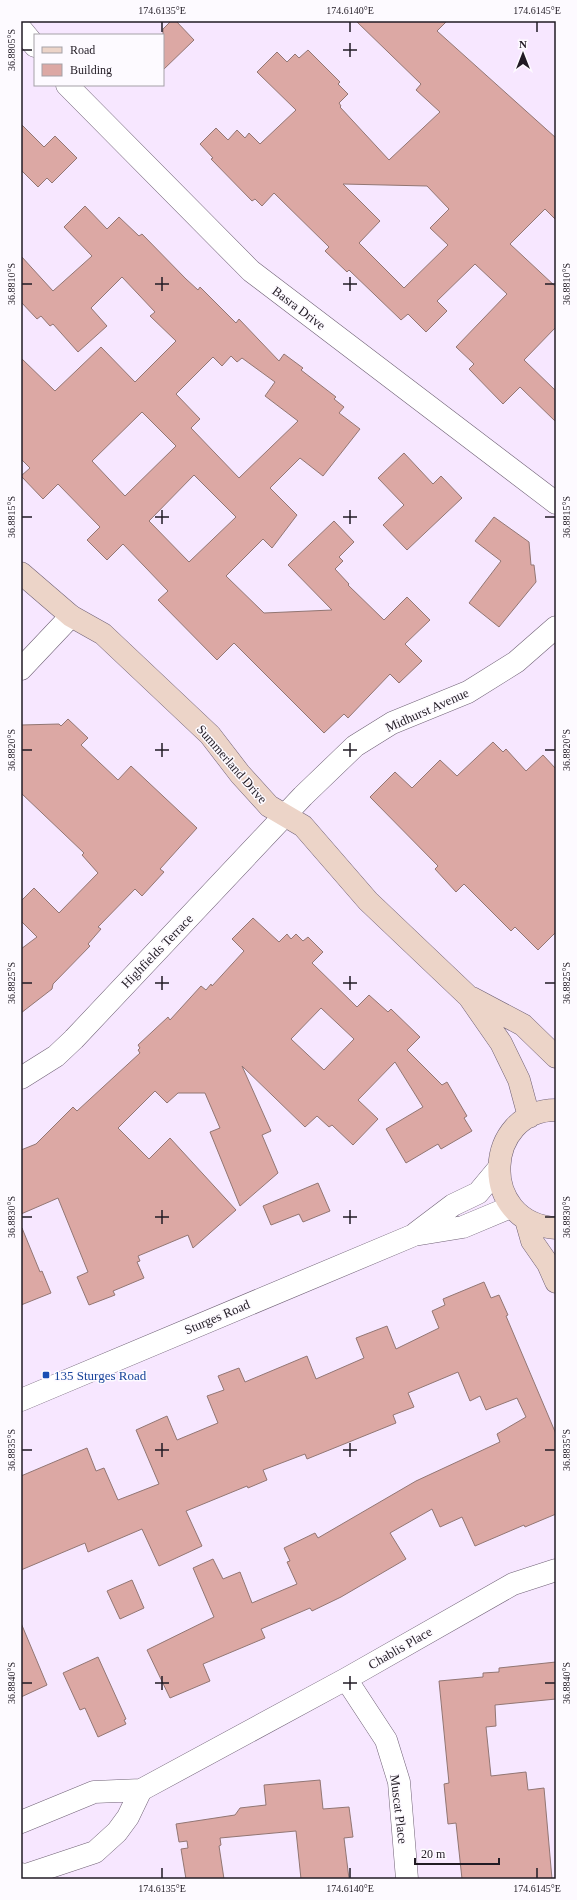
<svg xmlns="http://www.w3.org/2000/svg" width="577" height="1900" viewBox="0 0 577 1900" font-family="Georgia,serif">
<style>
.building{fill:#dca8a4;stroke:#927673;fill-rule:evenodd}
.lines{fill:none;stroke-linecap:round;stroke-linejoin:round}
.minor-casing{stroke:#706276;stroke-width:23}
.tertiary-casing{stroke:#706276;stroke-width:23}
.secondary-casing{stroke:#706276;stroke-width:23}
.minor{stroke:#fff;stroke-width:22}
.tertiary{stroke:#fff;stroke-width:22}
.secondary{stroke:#ecd4c8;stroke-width:22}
.ticks{fill:none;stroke:#211b24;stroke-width:1.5}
.transit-dot{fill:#1a4fb4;stroke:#fdfaff;stroke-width:1.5}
.labels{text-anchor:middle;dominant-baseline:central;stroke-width:3;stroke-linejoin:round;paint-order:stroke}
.street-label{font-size:13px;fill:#211b24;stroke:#fdfaff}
.transit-label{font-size:13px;fill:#164399;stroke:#fdfaff;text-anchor:start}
.neatline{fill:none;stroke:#211b24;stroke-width:1.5}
.ticks-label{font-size:10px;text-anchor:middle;fill:#211b24}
</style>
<rect width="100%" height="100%" fill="#f7e7ff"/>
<!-- building -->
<path class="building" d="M171 21H176L194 40 163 70V29Z
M356 21H447L437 31 556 138V220L545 209 510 244 556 287V327L524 360 556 391V422L520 387 503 404 469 369 474 364 456 347 507 294 475 264 437 301 447 311 426 332 408 314 401 320 349 270 347 272 325 251 329 247 274 193 262 206 255 199 252 201 211 159 213 158 200 144 216 128 228 140 237 130 245 138 249 133 260 144 296 110 257 72 277 52 287 62 295 54 299 58 308 50 340 82 338 84 348 94 339 103 341 106 340 107 389 160 440 112 416 90 421 84ZM343 184 427 186 449 209 430 228 448 245 404 288 359 243 380 221Z
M21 124 44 147 55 136 77 158 52 183 47 178 38 187 21 170Z
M85 206 107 229 119 217 139 236 142 234 186 279 198 290 200 287 236 323 239 319 279 361 284 354 303 368 301 370 336 397 334 399 344 407 339 413 360 429 323 476 300 458 270 488 297 515 272 548 263 539 226 576 264 613 332 610 288 565 334 521 354 542 339 557 343 561 335 569 349 584 348 585 384 620 407 597 430 620 405 644 422 661 399 683 390 674 348 718 344 714 324 733 234 643 217 660 158 600 168 591 123 544 107 560 87 540 100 527 58 484 43 499 21 476 30 468 21 459V358L55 391 101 347 135 382 176 341 150 316 155 312 122 277 91 308 107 326 78 352 53 324 50 326 41 316 37 319 21 302V256L53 291 92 256 64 227ZM231 356 237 362 242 358 275 382 265 396 298 421 239 478 191 428 200 419 176 394 213 357 222 366ZM142 412 176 446 125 496 92 461ZM194 475 236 517 189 562 149 521Z
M404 453 433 484 441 476 462 498 407 550 383 525 404 505 378 478Z
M494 517 529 542 531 565H534L536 582 499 627 469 603 501 561 475 541Z
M68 719 88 738 81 745 118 780 131 766 197 828 160 869 164 872 142 896 135 889 98 927 101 929 88 944 90 946 53 984 52 989 21 1013V949L37 937 21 921V901L34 888 59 913 98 873 82 855 84 853 21 793V725L59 724 61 726Z
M493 742 503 752 506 749 526 771 543 755 556 769V932L538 950 515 927 511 931 464 884 456 892 435 869 438 866 370 797 395 772 412 788 440 760 457 776Z
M253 918 279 942 287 934 291 939 296 934 303 941 308 937 323 952 312 963 357 1007 369 995 388 1012 391 1009 420 1037 407 1050 442 1085 447 1082 467 1116 464 1118 472 1131 441 1149 438 1144 406 1163 386 1129 423 1107 395 1062 358 1100 378 1119 353 1145 332 1125 329 1127 317 1116 305 1127 242 1066 271 1131 262 1135 278 1173 240 1206 210 1132 220 1128 205 1093H178L167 1103 155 1091 118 1128 149 1159 170 1138 236 1210 193 1248 188 1235 138 1256 140 1261 137 1262 144 1278 113 1291 115 1295 89 1305 77 1277 88 1272 58 1198 21 1214V1150L36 1144 73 1107 77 1111 140 1053 138 1050 140 1048 138 1045 168 1017 170 1020 201 986 206 990 211 984 212 986 244 951 232 939ZM321 1008 354 1039 324 1070 291 1039Z
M318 1183 330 1211 303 1222 299 1214 271 1225 263 1206Z
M22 1228 40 1272 42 1271 51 1293 21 1305Z
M484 1282 491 1298 499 1295 508 1315 506 1316 556 1434V1514L525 1527 524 1525 475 1546 462 1517 440 1527 432 1509 390 1533 406 1559 341 1597 312 1611 310 1608 261 1629 265 1638 203 1664 210 1681 170 1698 147 1650 214 1617 193 1568 213 1559 223 1579 240 1572 252 1603 297 1584 287 1562 290 1561 284 1548 315 1533 318 1538 416 1481 500 1442 497 1434 526 1417 517 1398 486 1410 480 1396 470 1401 458 1372 408 1393 414 1407 393 1415 396 1423 307 1459 305 1454 263 1470 267 1480 248 1488 247 1486 186 1511 202 1546 159 1566 142 1529 88 1552 85 1543 21 1570V1476L87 1448 96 1471 104 1468 118 1500 159 1484 136 1430 167 1416 177 1440 218 1423 207 1396 224 1390 218 1376 239 1368 245 1382 307 1356 316 1379 364 1358 356 1338 387 1326 396 1349 439 1328 432 1311 445 1305 443 1299Z
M132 1580 144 1608 120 1619 107 1591Z
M21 1623 47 1685 21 1697Z
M98 1657 126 1719 124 1720 126 1724 98 1737 85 1708 80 1710 63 1673Z
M556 1662V1699L495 1705 496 1726 486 1727 491 1776 526 1772 528 1790 544 1788 552 1879H462L456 1823 448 1824 444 1784 449 1783 439 1681 483 1677V1673L499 1672V1668Z
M320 1780 323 1809 349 1807 353 1837 344 1838 349 1879H301L296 1831 220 1838 221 1845 219 1846 224 1879H186L181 1849 188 1848 187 1841 179 1842 176 1824 235 1815 240 1808 266 1805 264 1785Z"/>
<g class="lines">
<!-- minor casing -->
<g class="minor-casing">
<path id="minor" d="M21 29 35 46
M67 85 251 271 556 503
M21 669 71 616
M21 1078 56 1056 74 1039 303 796 355 746 392 723 468 692 516 662 556 627
M346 1679 386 1740 399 1782 407 1879
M21 1822 94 1792 141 1790 346 1679 513 1584 556 1570
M21 1874 26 1875 95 1852 117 1832 128 1817 141 1790"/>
</g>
<!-- tertiary casing -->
<g class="tertiary-casing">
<path id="tertiary" d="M416 1233 453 1205 478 1193 498 1169
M21 1400 414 1235 463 1227 511 1207"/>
</g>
<!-- secondary casing -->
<g class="secondary-casing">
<path id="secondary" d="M21 573 71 616 103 634 210 735 240 774 269 806 303 826 368 901 469 997 501 1043 519 1080 529 1117
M472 998 523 1025 556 1057
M556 1110C484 1110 477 1223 556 1228
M526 1220 532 1241 548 1264 556 1282"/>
</g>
<!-- minor -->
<use href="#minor" class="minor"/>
<!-- tertiary -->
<use href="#tertiary" class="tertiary"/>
<!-- secondary -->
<use href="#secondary" class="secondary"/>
</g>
<!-- ticks -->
<path class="ticks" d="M162 22V32M350 22V32M537 22V32M350 43V57M22 50H32M343 50H357M162 277V291M350 277V291M22 284H32M155 284H169M343 284H357M545 284H555M162 510V524M350 510V524M22 517H32M155 517H169M343 517H357M545 517H555M162 743V757M350 743V757M22 750H32M155 750H169M343 750H357M545 750H555M162 976V990M350 976V990M22 983H32M155 983H169M343 983H357M545 983H555M162 1210V1224M350 1210V1224M22 1217H32M155 1217H169M343 1217H357M545 1217H555M162 1443V1457M350 1443V1457M22 1450H32M155 1450H169M343 1450H357M545 1450H555M162 1676V1690M350 1676V1690M22 1683H32M155 1683H169M343 1683H357M545 1683H555M162 1868V1878M350 1868V1878M537 1868V1878"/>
<!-- markers -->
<rect class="transit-dot" x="42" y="1371" width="8" height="8" rx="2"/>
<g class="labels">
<!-- street labels -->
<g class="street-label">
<text transform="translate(299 308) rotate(37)">Basra Drive</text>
<text transform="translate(427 710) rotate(-24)">Midhurst Avenue</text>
<text transform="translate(232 764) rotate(49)">Summerland Drive</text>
<text transform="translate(157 951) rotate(-46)">Highfields Terrace</text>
<text transform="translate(217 1317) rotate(-23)">Sturges Road</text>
<text transform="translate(400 1648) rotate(-30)">Chablis Place</text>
<text transform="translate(399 1809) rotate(83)">Muscat Place</text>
</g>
<!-- transit labels -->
<g class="transit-label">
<text x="54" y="1375">135 Sturges Road</text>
</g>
</g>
<!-- border -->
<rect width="577" height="1900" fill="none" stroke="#fdfaff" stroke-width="44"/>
<!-- legend -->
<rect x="34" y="34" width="130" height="52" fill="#fdfaff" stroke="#a5a1a7"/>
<rect x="42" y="47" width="20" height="6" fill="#ecd4c8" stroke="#a5a1a7"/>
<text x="70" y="54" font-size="12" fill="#211b24">Road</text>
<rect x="42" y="64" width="20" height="12" fill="#dca8a4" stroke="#a5a1a7"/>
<text x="70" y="74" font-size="12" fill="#211b24">Building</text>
<!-- north arrow -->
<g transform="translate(523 54)" stroke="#fdfaff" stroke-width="3" paint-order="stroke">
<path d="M0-3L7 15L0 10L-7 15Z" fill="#211b24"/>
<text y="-6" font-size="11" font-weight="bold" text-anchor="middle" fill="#211b24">N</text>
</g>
<!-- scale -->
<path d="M415 1858v6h84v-6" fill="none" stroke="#211b24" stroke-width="2"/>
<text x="421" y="1858" font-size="12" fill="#211b24" stroke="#fdfaff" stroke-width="3" paint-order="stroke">20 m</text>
<rect x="22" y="22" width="533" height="1856" class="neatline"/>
<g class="ticks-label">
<text x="162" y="14">174.6135°E</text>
<text x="350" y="14">174.6140°E</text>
<text x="537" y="14">174.6145°E</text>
<text transform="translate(11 50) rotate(-90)" y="4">36.8805°S</text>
<text transform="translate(11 284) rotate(-90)" y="4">36.8810°S</text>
<text transform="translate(566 284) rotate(-90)" y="4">36.8810°S</text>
<text transform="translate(11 517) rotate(-90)" y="4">36.8815°S</text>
<text transform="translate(566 517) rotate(-90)" y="4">36.8815°S</text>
<text transform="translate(11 750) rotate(-90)" y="4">36.8820°S</text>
<text transform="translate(566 750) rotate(-90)" y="4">36.8820°S</text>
<text transform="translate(11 983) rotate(-90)" y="4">36.8825°S</text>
<text transform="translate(566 983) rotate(-90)" y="4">36.8825°S</text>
<text transform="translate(11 1217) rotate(-90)" y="4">36.8830°S</text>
<text transform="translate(566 1217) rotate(-90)" y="4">36.8830°S</text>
<text transform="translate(11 1450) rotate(-90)" y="4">36.8835°S</text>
<text transform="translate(566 1450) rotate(-90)" y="4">36.8835°S</text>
<text transform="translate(11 1683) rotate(-90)" y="4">36.8840°S</text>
<text transform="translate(566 1683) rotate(-90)" y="4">36.8840°S</text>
<text x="162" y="1892">174.6135°E</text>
<text x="350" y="1892">174.6140°E</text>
<text x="537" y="1892">174.6145°E</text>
</g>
</svg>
